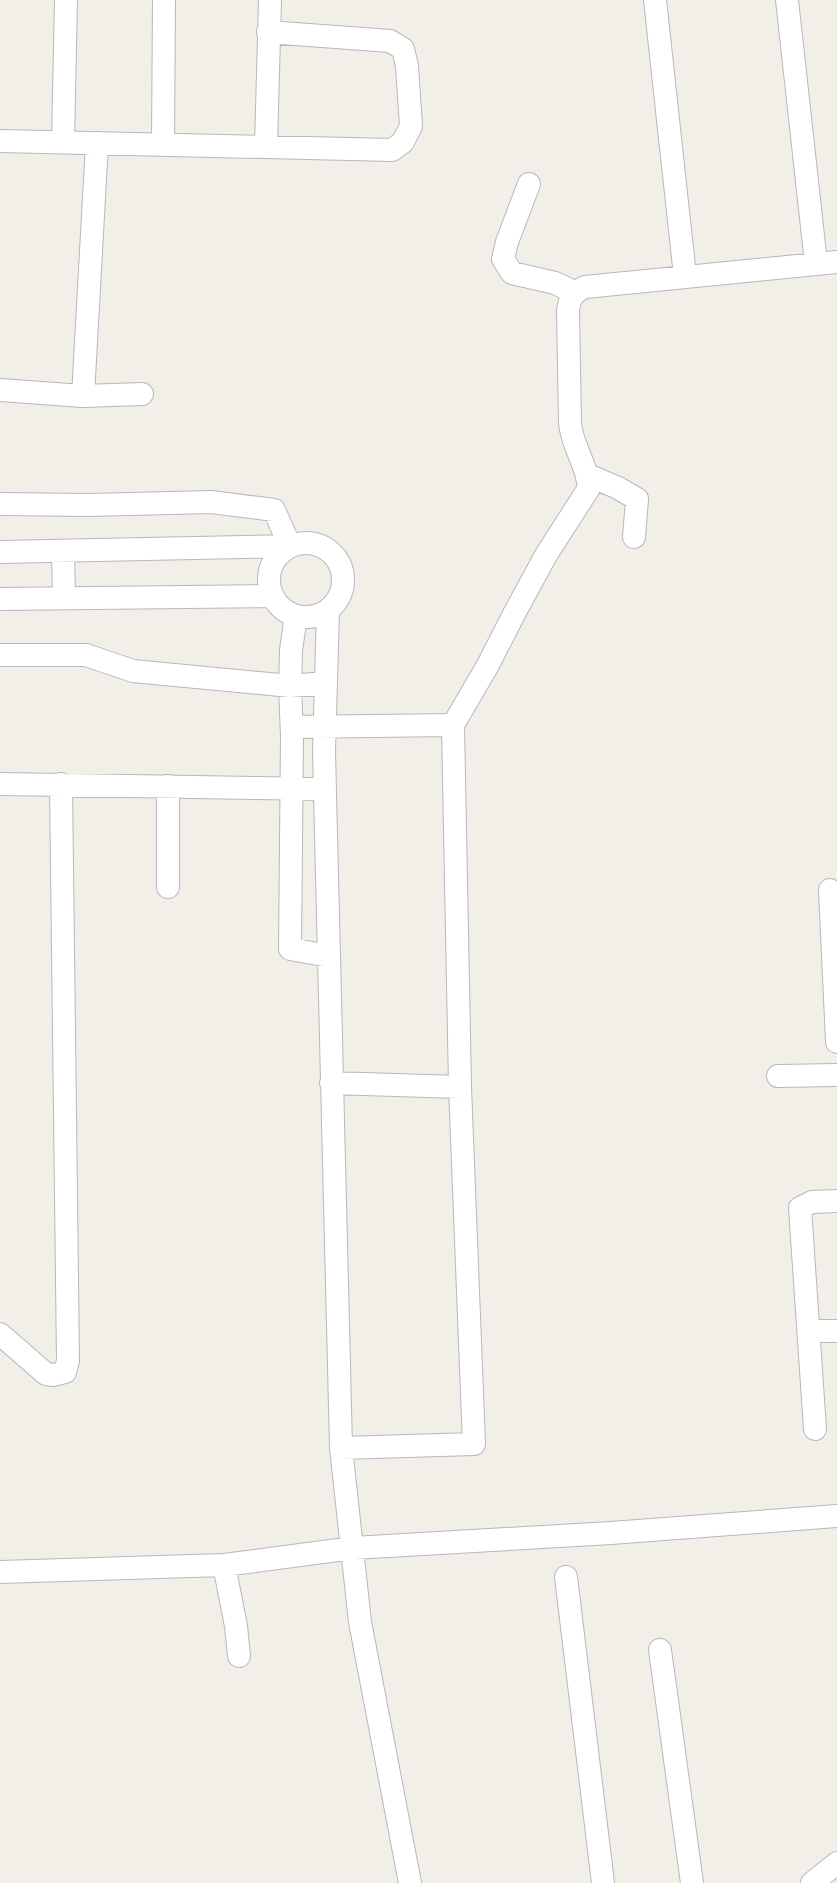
<svg xmlns="http://www.w3.org/2000/svg" width="837" height="1883" viewBox="0 0 837 1883" font-family="'Fira Sans',sans-serif">
<style>
.lines{fill:none;stroke-linecap:round;stroke-linejoin:round}
.minor-casing{stroke:#b5b8bc;stroke-width:24}
.minor{stroke:#fff;stroke-width:22}
</style>
<rect width="100%" height="100%" fill="#f1efe8"/>
<g class="lines">
<!-- minor casing -->
<g class="minor-casing">
<path id="minor" d="M655 0 685 276
M787 0 816 263
M0 141 392 150 403 142 411 126 407 66 403 49 390 41 268 32
M63 142 66 0
M163 145 164 0
M266 147 270 0
M529 184 507 242 503 259 512 273 555 283 574 292
M0 390 83 396 142 394
M83 396 97 143
M588 475 618 488 637 499 634 537
M0 504 89 505 211 502 274 510 290 546 0 552
M269 580a37 37 0 1 1 74 0a37 37 0 1 1-74 0Z
M63 551 64 598
M0 599 272 596
M328 610 324 752 341 1448 360 1622 410 1883
M296 616 291 650 290 686 292 736 290 949 329 956
M0 655H86L133 671 290 686 326 683
M453 725 488 665 514 614 546 555 589 488C587 463 572 447 570 423L568 311C569 298 574 292 585 287L837 262
M292 727 453 725 460 1087 474 1444 341 1448
M0 784 325 789
M168 786V887
M830 890 837 1042
M778 1076 837 1075
M331 1083 460 1087
M809 1331H837
M0 1334 46 1374 54 1375 65 1372 68 1361 61 784
M815 1429 800 1208 812 1202 837 1201
M224 1565 236 1626 239 1656
M0 1572 224 1565 353 1548 611 1533 837 1516
M566 1577 603 1883
M660 1650 692 1883
M812 1883 837 1863"/>
</g>
<!-- minor -->
<use href="#minor" class="minor"/>
</g>
</svg>
